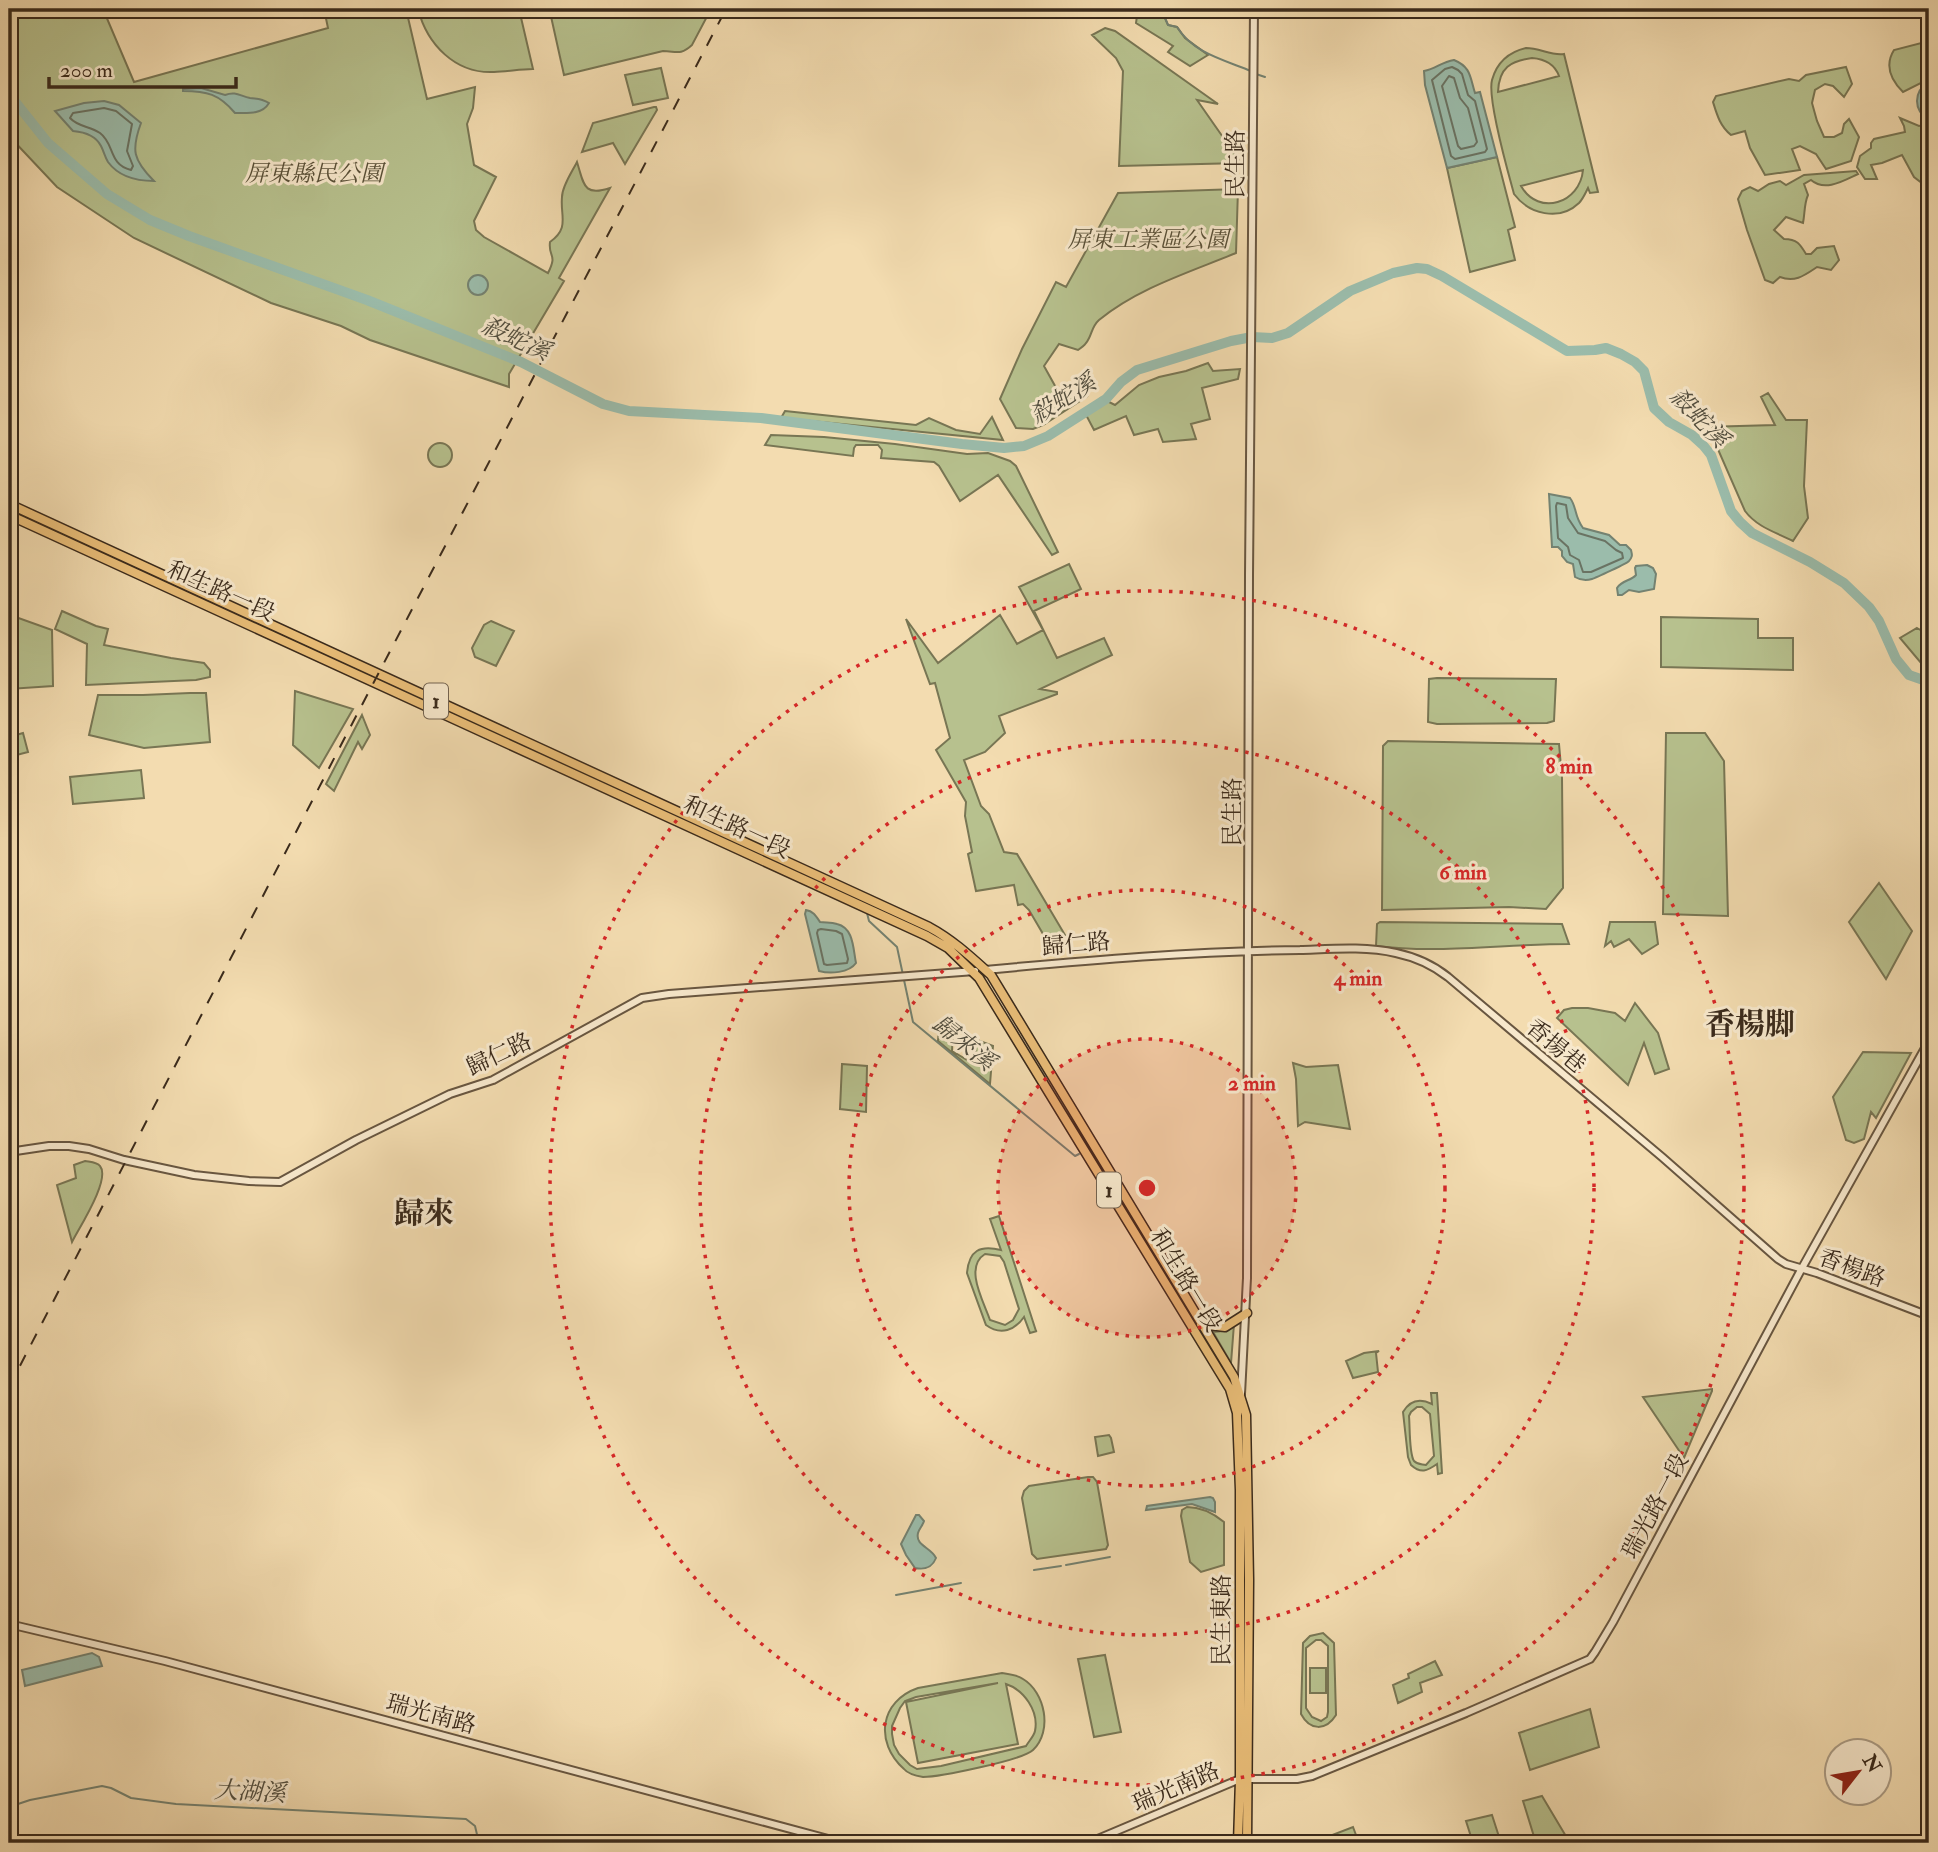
<svg xmlns="http://www.w3.org/2000/svg" width="1938" height="1852" viewBox="0 0 1938 1852" font-family="'IM FELL Double Pica','Noto Serif TC',serif">
<style>
.green{fill:#b7c18e;stroke:#787654;stroke-width:2;fill-rule:evenodd}
.water{fill:#9bbcab;stroke:#748271;stroke-width:2}
.lines{fill:none;stroke-linecap:round;stroke-linejoin:round}
.shore{stroke:#6a7363;stroke-width:2}
.stream{stroke:#748271;stroke-width:2}
.river{stroke:#9bbcab;stroke-width:10}
.minor-casing{stroke:#685640;stroke-width:10}
.major-casing{stroke:#3a2a1b;stroke-width:11}
.minor{stroke:#f7e8cc;stroke-width:6}
.major{stroke:#eabe78;stroke-width:8}
.rail{stroke:#3a2a1b;stroke-width:2;stroke-dasharray:12 12;stroke-linecap:butt}
.ring{fill:none;stroke:#d62828;stroke-width:3.5;stroke-dasharray:3.5 7}
.labels{text-anchor:middle;dominant-baseline:central;stroke-width:6;stroke-linejoin:round;paint-order:stroke}
.shield{fill:#f7e8cc;stroke:#736350;stroke-width:2}
.shield-label{font-size:21px;font-weight:bold;fill:#3a2a1b}
.street-label{font-size:23px;fill:#3a2a1b;stroke:#f7e8cc}
.park-label{font-size:23px;font-style:italic;fill:#595038;stroke:#f7e8cc}
.water-label{font-size:24px;font-style:italic;fill:#524e3f;stroke:#f7e8cc}
.district-label{font-size:30px;font-weight:bold;fill:#3a2a1b;stroke:#f7e8cc}
.centre{fill:#d62828;stroke:#f7e8cc;stroke-width:3.5}
.ring-label{font-size:21px;text-anchor:middle;font-weight:bold;fill:#d62828;stroke:#f7e8cc;stroke-width:6;stroke-linejoin:round;paint-order:stroke}
</style>
<rect width="100%" height="100%" fill="#f3dcb0"/>
<filter id="stains"><feTurbulence type="fractalNoise" baseFrequency=".00286" numOctaves="4"/><feColorMatrix values="0 0 0 0 .2 0 0 0 0 .09 0 0 0 0 .02 0 0 0 .5 -.17"/></filter>
<radialGradient id="worn" r=".72"><stop offset=".6" stop-color="#630" stop-opacity="0"/><stop offset="1" stop-color="#630" stop-opacity=".3"/></radialGradient>
<!-- green -->
<path class="green" d="M9 9H103L134 82 328 28 324 9H406L427 99 475 87 473 108 467 124 474 165 496 177 474 221 476 230 484 237 548 273C558 253 548 258 550 242 570 228 560 216 562 197 562 186 572 172 577 162 584 184 583 197 610 188L559 278 564 281 509 374V387L370 340 341 326 271 303 134 238 57 187 9 136Z
M418 9H519L533 69C519 69 507 72 494 72 455 74 427 44 418 9Z
M564 9H711L692 45C680 56 676 51 663 51L564 75 550 12Z
M1138 9H1164L1159 16 1165 18 1168 25 1177 27 1185 38 1208 55 1190 66 1168 52 1173 46 1136 23Z
M1105 28 1115 31 1218 104 1197 100 1241 163 1119 166 1123 71 1116 58 1092 35Z
M1929 41V79L1903 92C1892 81 1884 66 1894 50Z
M1526 48C1540 48 1551 56 1564 54L1598 192 1590 193 1588 188C1586 192 1583 199 1579 203 1559 222 1529 214 1514 194 1508 172 1487 99 1492 80 1497 62 1509 52 1526 48ZM1532 58C1545 59 1555 65 1559 76L1498 92C1499 67 1511 61 1532 58ZM1583 170C1580 203 1539 217 1521 186Z
M1846 67 1852 84 1844 97 1833 86 1825 84 1815 90 1812 103 1817 121 1824 137H1834L1842 133 1844 124 1849 119 1859 137 1851 161 1826 169 1816 154 1800 146 1792 149 1800 170 1765 175 1750 148 1745 131 1731 135C1720 126 1717 115 1713 102L1716 96 1789 79 1799 81 1806 75Z
M661 68 668 98 633 105 625 75Z
M654 107H656L657 110 625 164 613 143 582 152 593 123Z
M1900 118 1919 126 1929 124V223L1926 210 1927 191 1923 184 1914 177 1902 155 1882 163 1871 165 1877 179H1865L1857 167 1860 156 1871 148V143L1874 139 1905 132 1904 126Z
M1497 157 1515 227 1508 230 1515 260 1470 272 1447 168Z
M1856 171 1858 174C1843 181 1825 192 1811 180L1804 184 1808 195C1804 204 1805 213 1803 223L1786 217 1774 230 1784 239C1797 239 1800 244 1806 254H1811L1817 248 1834 246 1839 260 1831 270 1817 267C1805 275 1795 283 1780 277L1773 283 1765 280 1747 230 1738 199 1742 191 1750 187 1758 191 1769 184 1780 181 1786 185 1804 175Z
M1238 189 1236 253C1190 272 1138 288 1099 320 1091 327 1092 336 1086 343 1084 346 1081 348 1078 350L1059 344 1044 366 1059 393 1086 397 1043 425 1033 429 1016 428 1000 399 1022 349 1056 282 1066 287 1118 193Z
M1208 363 1213 371 1240 369 1238 379 1202 388 1210 419 1191 424 1196 439 1163 442 1158 429 1134 435 1126 416 1094 430 1084 411 1101 398 1115 405 1139 385 1159 377 1186 371Z
M1768 393 1786 420H1807L1804 486 1808 518 1793 541C1775 532 1757 527 1745 511L1717 447 1704 431V427L1775 425 1761 397Z
M785 411 916 425 929 418 956 430 980 434 992 417 1003 440 781 418Z
M771 435 824 437 895 444 967 454 988 453 1010 461 1016 466 1058 552 1052 555 998 475 960 501 939 466 934 462 881 458 882 450 878 445H856L854 448 853 456 765 445Z
M428 455a12 12 0 1 1 24 0a12 12 0 1 1-24 0Z
M1069 564 1081 589 1034 611 1057 658 1104 638 1112 655 1040 689 1057 692V694L999 716 1005 733 985 752 964 760 981 806 989 814 1004 852 1017 854 1065 935 1046 939 1029 910 1023 904 1018 905 1014 885 976 891 968 854 972 852 965 816 966 802 936 750 950 738 935 683 930 684 906 619 938 663 1000 615 1017 644 1043 630 1019 587Z
M9 610 10 615 52 630 53 686 9 689Z
M62 611 96 626 108 629 104 645 171 658 204 663 210 670V677L196 680 86 685 87 644 55 629Z
M1661 617 1758 619V638H1793V670L1661 667Z
M491 621 514 631 496 666 475 657 472 648 484 625Z
M1917 628 1929 635V667L1921 663 1900 638Z
M1437 678 1556 679 1554 721 1547 723 1437 724 1428 722 1429 679Z
M295 691 353 709 319 768 293 745Z
M190 693H206L210 742 144 748 89 735 98 695H143Z
M362 715 370 735 362 749 358 742 334 791 326 784Z
M23 733 28 752 9 757V737Z
M1666 733H1705L1724 761 1728 916 1663 914Z
M1388 741 1559 744 1562 778 1563 888 1546 909 1509 907 1382 910 1383 746Z
M141 770 144 798 73 804 70 777Z
M1879 883 1912 931 1886 979 1849 922Z
M1380 922 1562 924 1569 944C1505 944 1440 954 1376 946L1377 924Z
M1610 922H1655L1658 944 1642 954 1629 939 1614 947 1611 941 1605 946Z
M1635 1003 1658 1033 1669 1069 1655 1074 1644 1043 1628 1085 1557 1018 1564 1010 1572 1008H1588L1615 1013 1625 1021Z
M939 1028 953 1031 952 1051 974 1064 977 1040 993 1046 990 1084 938 1041Z
M1863 1052 1911 1053 1876 1118 1871 1112 1864 1139 1854 1143 1846 1140 1833 1097Z
M1293 1063 1306 1067 1338 1065 1350 1129 1305 1122 1298 1126 1296 1079Z
M842 1064 867 1066 866 1112 840 1109Z
M85 1161C90 1162 97 1162 100 1166 111 1179 79 1228 72 1242L57 1185 76 1178 74 1165Z
M999 1216 1036 1331H1037L1030 1333 1024 1317C1015 1330 1001 1336 986 1325L967 1273C969 1250 980 1245 1001 1250L990 1219ZM985 1254 1000 1256 1004 1262 1019 1309 1013 1320 1005 1325 990 1320C983 1300 964 1267 985 1254Z
M1234 1324 1231 1363 1213 1332 1223 1331Z
M1379 1351 1376 1353 1378 1372 1353 1378 1346 1361 1364 1353Z
M1712 1389V1391L1684 1458 1643 1397Z
M1431 1393H1437L1442 1473 1438 1474 1437 1464C1427 1471 1421 1474 1411 1465L1408 1457 1403 1412C1410 1400 1420 1398 1432 1404ZM1417 1407H1422L1430 1414 1434 1456 1426 1465C1421 1464 1418 1465 1414 1461 1409 1454 1410 1426 1409 1416L1411 1412Z
M1109 1435 1111 1438 1114 1452 1098 1456 1095 1437Z
M1088 1477H1093L1097 1482 1108 1545 1106 1549 1037 1559 1032 1554 1022 1498 1024 1491 1029 1486Z
M1187 1507C1200 1507 1213 1513 1224 1522V1565L1201 1572 1190 1562 1181 1516 1182 1510Z
M1323 1633 1334 1643 1336 1715C1326 1731 1310 1731 1301 1714L1303 1643 1310 1636ZM1316 1640H1321L1328 1646V1712L1327 1717 1321 1721 1312 1717 1306 1708V1648Z
M1105 1655 1121 1732 1094 1737 1078 1659Z
M1435 1661 1442 1675 1420 1683 1422 1692 1398 1703 1393 1685 1409 1678 1408 1674Z
M1310 1668H1326V1693H1310Z
M1002 1673C1009 1674 1018 1675 1023 1679 1045 1692 1053 1731 1033 1750 1023 1760 939 1777 923 1777 917 1776 908 1774 904 1769 874 1742 880 1701 918 1688ZM998 1683 906 1702 918 1763 1018 1744 1006 1684C1024 1690 1039 1711 1035 1731 1034 1736 1029 1741 1026 1746L941 1766 917 1769 910 1765 899 1754 894 1745 892 1734V1726L900 1708 905 1701 916 1697Z
M1590 1709 1599 1747 1530 1770 1519 1733Z
M1542 1796 1570 1843H1536L1523 1801Z
M1492 1815 1501 1843H1473L1466 1821Z
M1353 1827 1359 1843H1322V1839Z"/>
<!-- water -->
<path class="water" d="M1454 60C1471 67 1470 77 1475 93L1480 92 1497 157 1447 168 1425 85 1424 71C1436 69 1441 62 1454 60Z
M1929 81V120C1913 110 1913 92 1929 81Z
M201 88 225 95C236 91 240 96 250 98 258 99 261 98 269 103 262 115 247 113 235 113 219 94 207 91 183 91V89Z
M104 101 119 105 141 123C131 150 133 160 154 181 136 181 119 177 108 162 105 157 104 152 101 146 96 136 84 132 73 131L55 111 84 103Z
M468 285a10 10 0 1 1 20 0a10 10 0 1 1-20 0Z
M1549 494 1570 498C1577 507 1574 516 1583 528L1609 535 1620 545H1626L1631 550C1632 555 1633 556 1629 561 1628 563 1595 578 1592 579 1586 581 1580 580 1575 577L1573 564 1567 562 1562 556V551L1558 547H1552Z
M1647 565 1653 568 1656 574 1654 589 1639 592 1629 590 1622 595H1618L1617 588C1622 580 1631 581 1636 575L1635 568 1636 566Z
M806 910C813 911 816 916 820 922 826 923 831 922 837 924 854 928 853 949 856 963 849 973 830 974 819 971L805 914Z
M1210 1497 1213 1498 1215 1502V1512L1192 1504 1146 1510 1147 1506Z
M916 1515H919L924 1521C923 1525 919 1529 918 1533 915 1546 931 1547 936 1558 932 1568 925 1570 915 1568L906 1555 901 1544Z
M92 1653 99 1657 102 1666 25 1686 22 1670Z"/>
<g class="lines">
<!-- shore -->
<path class="shore" d="M1452 67 1458 70 1462 74 1468 95 1475 101 1487 149 1485 152 1455 159 1451 156 1432 80 1445 69Z
M1449 76 1454 78 1460 98 1468 108 1477 142 1474 146 1461 149 1458 146 1442 86Z
M104 108 116 111 132 124 127 151 133 166 131 170C108 164 115 144 100 133 90 126 78 127 70 118L73 113Z
M1557 503 1566 505 1568 518 1578 533 1605 541 1616 550 1622 553 1623 558 1591 572H1583L1579 560 1570 555 1568 547 1558 538 1556 506Z
M821 929 836 931 842 934 848 959 847 963 827 965 824 964 817 933 818 930Z"/>
<!-- stream -->
<path class="stream" d="M1143 9 1165 18 1168 25 1177 27C1193 53 1224 60 1251 71
M1256 74 1265 77
M867 913 869 921 897 947 903 975
M904 980 913 1022 1075 1156 1079 1154
M1066 1565 1110 1557
M1034 1570 1061 1566
M896 1595 961 1583
M9 1807 30 1800 102 1786 111 1788 131 1798 176 1804 466 1819 475 1826 479 1843"/>
<!-- river -->
<path class="river" d="M9 94 48 143 107 194 150 220 189 236 367 300 521 362 603 404 629 411 761 418 962 444 1004 448 1024 446 1048 436 1106 399 1121 382 1137 370 1231 341 1252 337 1272 338 1288 333 1350 291 1393 273 1417 268 1427 269 1442 276 1567 351 1595 350 1606 348 1621 354 1635 362 1644 371 1654 408 1669 422 1692 435 1703 445 1711 455 1731 511 1740 522 1752 533 1810 562 1844 583 1869 607 1879 621 1896 659 1909 675 1929 682"/>
<!-- minor casing -->
<g class="minor-casing">
<path id="minor" d="M985 970C1090 960 1195 951 1300 950 1331 949 1365 946 1396 953 1415 957 1433 965 1448 977L1662 1157 1778 1259 1786 1264 1817 1273 1929 1316
M9 1152 49 1146H69L89 1149 124 1160 194 1175 249 1181 280 1182 356 1140 450 1094 493 1080 642 998 669 994 975 971
M1241 1394 1247 1278 1249 575 1254 9
M9 1624 165 1661 843 1843
M1088 1843 1240 1779H1297L1312 1776 1466 1713 1590 1659 1595 1652 1613 1622 1802 1268 1929 1041"/>
</g>
<!-- major casing -->
<g class="major-casing">
<path id="major" d="M9 504 929 927C953 940 971 957 991 975L1234 1377 1246 1415 1249 1580 1247 1843
M9 515 927 936 948 948 979 978 1230 1389 1237 1413 1240 1490V1779L1238 1843
M1201 1324 1225 1327 1247 1313"/>
</g>
<!-- minor -->
<use href="#minor" class="minor"/>
<!-- major -->
<use href="#major" class="major"/>
<!-- rail -->
<path class="rail" d="M9 1387 341 745 726 9"/>
</g>
<!-- distance rings -->
<circle cx="1147" cy="1188" r="149" fill="#d62828" fill-opacity=".12"/>
<g class="ring">
<circle cx="1147" cy="1188" r="149"/>
<circle cx="1147" cy="1188" r="298"/>
<circle cx="1147" cy="1188" r="447"/>
<circle cx="1147" cy="1188" r="597"/>
</g>
<g class="labels">
<!-- shield labels -->
<g class="shield">
<rect x="424" y="683.5" width="24" height="35" rx="5"/>
<rect x="1097" y="1172.5" width="24" height="35" rx="5"/>
</g>
<g class="shield-label">
<text x="436" y="701">1</text>
<text x="1109" y="1190">1</text>
</g>
<!-- street labels -->
<g class="street-label">
<text transform="translate(1235 164) rotate(-90)">民生路</text>
<text transform="translate(221 591) rotate(24)">和生路一段</text>
<text transform="translate(1232 812) rotate(-90)">民生路</text>
<text transform="translate(737 827) rotate(25)">和生路一段</text>
<text transform="translate(1076 944) rotate(-5)">歸仁路</text>
<text transform="translate(1556 1046) rotate(40)">香揚巷</text>
<text transform="translate(499 1054) rotate(-25)">歸仁路</text>
<text transform="translate(1852 1268) rotate(20)">香楊路</text>
<text transform="translate(1186 1280) rotate(59)">和生路一段</text>
<text transform="translate(1655 1506) rotate(-62)">瑞光路一段</text>
<text transform="translate(1221 1620) rotate(-90)">民生東路</text>
<text transform="translate(431 1714) rotate(15)">瑞光南路</text>
<text transform="translate(1176 1787) rotate(-23)">瑞光南路</text>
</g>
<!-- park labels -->
<g class="park-label">
<text x="314" y="173">屏東縣民公園</text>
<text x="1148" y="239">屏東工業區公園</text>
</g>
<!-- water labels -->
<g class="water-label">
<text transform="translate(516 339) rotate(24)">殺蛇溪</text>
<text transform="translate(1063 399) rotate(-32)">殺蛇溪</text>
<text transform="translate(1699 418) rotate(46)">殺蛇溪</text>
<text transform="translate(964 1043) rotate(39)">歸來溪</text>
<text transform="translate(250 1792) rotate(3)">大湖溪</text>
</g>
<!-- district labels -->
<g class="district-label">
<text x="1750" y="1024">香楊脚</text>
<text x="424" y="1213">歸來</text>
</g>
</g>
<circle cx="1147" cy="1188" r="10" class="centre"/>
<g class="ring-label">
<text x="1569" y="773">8 min</text>
<text x="1463" y="879">6 min</text>
<text x="1358" y="985">4 min</text>
<text x="1252" y="1090">2 min</text>
</g>
<!-- margin -->
<rect width="1938" height="1852" fill="none" stroke="#f3dcb0" stroke-width="35"/>
<rect x="10" y="10" width="1917" height="1831" fill="none" stroke="#3a2a1b" stroke-width="3.5"/>
<rect x="18" y="18" width="1903" height="1817" fill="none" stroke="#3a2a1b" stroke-width="2"/>
<!-- north arrow -->
<g transform="translate(1858 1772) rotate(59)"><circle r="33" fill="#f7e8cc" stroke="#ab9c85" stroke-width="2"/>
<path d="M0-5L12 26L0 18L-12 26Z" fill="#8f2418"/>
<text y="-10" font-size="19" font-weight="bold" text-anchor="middle" fill="#3a2a1b">N</text>
</g>
<!-- scale -->
<path d="M49 77v10h187v-10" fill="none" stroke="#3a2a1b" stroke-width="3.5"/>
<text x="60" y="77" font-size="21" fill="#3a2a1b" stroke="#f7e8cc" stroke-width="5" paint-order="stroke">200 m</text>
<rect width="100%" height="100%" filter="url(#stains)"/>
<rect width="100%" height="100%" fill="url(#worn)"/>
</svg>
